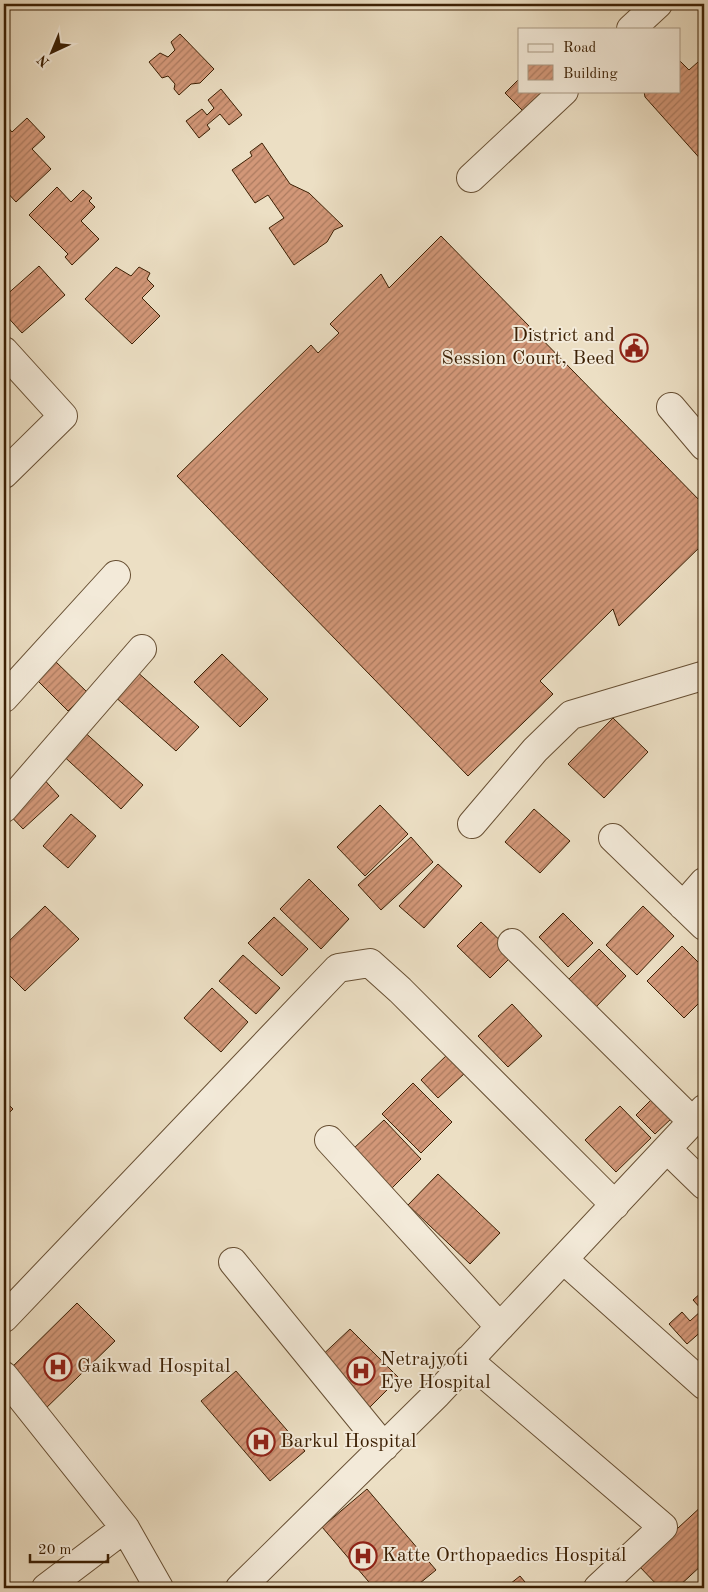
<svg xmlns="http://www.w3.org/2000/svg" width="708" height="1592" viewBox="0 0 708 1592" font-family="'Old Standard TT',serif">
<style>
.building{fill:url(#building-hatch);stroke:#3c2004}
.lines{fill:none;stroke-linecap:round;stroke-linejoin:round}
.minor-casing{stroke:#685034;stroke-width:30}
.minor{stroke:#f3ead9;stroke-width:28}
.labels{text-anchor:middle;dominant-baseline:central;stroke-width:4;stroke-linejoin:round;paint-order:stroke}
.poi-label{font-size:20px;fill:#3c2004;stroke:#f3ead9;text-anchor:start}
</style>
<defs>
<pattern id="building-hatch" width="6" height="6" patternUnits="userSpaceOnUse" patternTransform="scale(1.25)"><rect width="6" height="6" fill="#d29778"/><path d="M-1 1l2-2M0 6l6-6M5 7l2-2" fill="none" stroke="#ac7b60"/></pattern>
</defs>
<rect width="100%" height="100%" fill="#ecdfc4"/>
<filter id="stains"><feTurbulence type="fractalNoise" baseFrequency=".004" numOctaves="4"/><feColorMatrix values="0 0 0 0 .2 0 0 0 0 .09 0 0 0 0 .02 0 0 0 .5 -.17"/></filter>
<radialGradient id="worn" r=".72"><stop offset=".6" stop-color="#630" stop-opacity="0"/><stop offset="1" stop-color="#630" stop-opacity=".3"/></radialGradient>
<!-- building -->
<path class="building" d="M180 34 214 69 200 83 191 84 179 95 174 89 175 84 168 76 162 78 149 62 160 53 168 57 175 50 171 42Z
M679 60 689 70 698 62 704 68V163L645 97 644 91H679Z
M519 79V91H552L528 116 505 93Z
M221 89 242 115 229 125 220 114 207 125 210 129 199 138 186 121 202 109 207 115 214 108 208 100Z
M27 118 45 137 32 149 51 169 16 202 4 189V123L12 132Z
M262 143 290 184 309 193 343 226 334 230 327 242 294 265 269 228 284 218 268 195 255 203 232 170 252 156 250 152Z
M57 187 71 202 83 190 92 198 89 201 95 207 81 221 99 239 72 265 65 257 68 254 29 215Z
M441 236 704 505V543L619 626 613 609 540 681 553 694 468 776 177 476 311 345 318 353 339 333 330 324 381 274 389 288Z
M39 266 65 295 22 333 4 313V297Z
M116 267 131 276 139 267 150 273 147 279 154 286 142 298 160 316 132 344 85 299Z
M222 654 268 699 240 727 194 682Z
M55 661 87 692 68 711 36 679Z
M135 670 199 727 176 751 113 695Z
M613 718 648 752 604 798 568 764Z
M80 728 143 785 121 809 58 751Z
M41 776 59 796 23 829 4 809Z
M380 805 408 834 365 876 337 847Z
M534 809 570 841 540 873 505 842Z
M71 814 96 836 68 868 43 846Z
M411 837 433 862 381 910 358 885Z
M438 864 462 886 424 928 399 906Z
M309 879 349 919 321 949 280 909Z
M45 906 79 939 25 991 4 970V946Z
M643 906 674 936 637 975 606 945Z
M563 913 593 943 568 967 539 937Z
M274 917 308 949 282 976 248 943Z
M481 922 514 954 490 978 457 946Z
M682 946 704 968V998L684 1018 647 981Z
M599 949 626 976 594 1009 566 982Z
M243 955 280 988 256 1014 219 981Z
M212 988 248 1022 221 1052 184 1018Z
M512 1004 542 1036 508 1067 478 1036Z
M448 1054 465 1073 438 1098 421 1080Z
M413 1083 452 1122 421 1153 382 1114Z
M652 1099 672 1118 655 1134 636 1115Z
M4 1100 13 1109 4 1118Z
M620 1106 651 1138 616 1172 585 1140Z
M384 1120 421 1159 391 1189 353 1149Z
M438 1174 500 1233 470 1264 408 1205Z
M703 1291 704 1293V1329L687 1344 669 1324 682 1312 690 1321 702 1310 693 1300Z
M77 1303 115 1341 41 1413 4 1375Z
M350 1329 399 1378 366 1411 316 1361Z
M236 1371 305 1451 270 1481 201 1401Z
M367 1489 436 1570 414 1588H374L322 1527Z
M704 1504V1563L677 1588H660L638 1565Z
M520 1576 530 1588H505Z"/>
<g class="lines">
<!-- minor casing -->
<g class="minor-casing">
<path id="minor" d="M631 29 658 4
M471 178 564 91
M4 351 63 416 4 474
M671 407 704 446
M4 698 116 575
M4 808 142 649
M472 824 535 750 571 715 702 676 704 679
M613 838 704 926
M683 906 704 882
M512 943 693 1122
M329 1140 500 1327
M667 1149 704 1185
M564 1260 704 1385
M233 1262 384 1447
M4 1318 338 968 370 963 400 990 615 1205
M468 1360 663 1527 598 1588
M4 1376 125 1528 159 1588
M46 1588 125 1528
M240 1588 437 1394 704 1109"/>
</g>
<!-- minor -->
<use href="#minor" class="minor"/>
</g>
<!-- icons -->
<defs>
<g id="civic-ring" transform="scale(1.4375)"><circle r="9.5" fill="#f3ead9" stroke="#8f2418" stroke-width="1.5"/><path d="M-.6-6.5H3V-4.5H.6V-3L4-1V1h2V6H-6V1h2V-1L-.6-3ZM-1.2 2.5V6h2.4V2.5Z" fill="#8f2418"/></g>
<g id="hospital-ring" transform="scale(1.4375)"><circle r="9.5" fill="#f3ead9" stroke="#8f2418" stroke-width="1.5"/><path d="M-5-5h3v3.5h4V-5h3V5h-3V1.5h-4V5h-3Z" fill="#8f2418"/></g>
</defs>
<g fill-rule="evenodd">
<use href="#civic-ring" x="634" y="348"/>
<use href="#hospital-ring" x="58" y="1367"/>
<use href="#hospital-ring" x="361" y="1371"/>
<use href="#hospital-ring" x="261" y="1442"/>
<use href="#hospital-ring" x="363" y="1556"/>
</g>
<g class="labels">
<!-- poi labels -->
<g class="poi-label">
<text x="615" y="336" text-anchor="end">District and<tspan x="615" dy="23">Session Court, Beed</tspan></text>
<text x="380" y="1360">Netrajyoti<tspan x="380" dy="23">Eye Hospital</tspan></text>
<text x="77" y="1367">Gaikwad Hospital</text>
<text x="280" y="1442">Barkul Hospital</text>
<text x="382" y="1556">Katte Orthopaedics Hospital</text>
</g>
</g>
<!-- margin -->
<rect width="708" height="1592" fill="none" stroke="#ecdfc4" stroke-width="20"/>
<rect x="5" y="5" width="698" height="1582" fill="none" stroke="#3c2004" stroke-width="2.5"/>
<rect x="10" y="10" width="688" height="1572" fill="none" stroke="#3c2004"/>
<!-- legend -->
<rect x="518" y="28" width="162" height="65" fill="#f3ead9" stroke="#aa9984"/>
<rect x="528" y="44" width="25" height="8" fill="#f3ead9" stroke="#aa9984"/>
<text x="563" y="52" font-size="15" fill="#3c2004">Road</text>
<rect x="528" y="65" width="25" height="15" fill="url(#building-hatch)" stroke="#aa9984"/>
<text x="563" y="78" font-size="15" fill="#3c2004">Building</text>
<!-- north arrow -->
<g transform="translate(52 52) rotate(224)" stroke="#f3ead9" stroke-width="4" paint-order="stroke">
<path d="M0-4L9 19L0 12L-9 19Z" fill="#3c2004"/>
<text y="-8" font-size="14" font-weight="bold" text-anchor="middle" fill="#3c2004">N</text>
</g>
<!-- scale -->
<path d="M30 1554v8h78v-8" fill="none" stroke="#3c2004" stroke-width="2.5"/>
<text x="38" y="1554" font-size="15" fill="#3c2004" stroke="#f3ead9" stroke-width="4" paint-order="stroke">20 m</text>
<rect width="100%" height="100%" filter="url(#stains)"/>
<rect width="100%" height="100%" fill="url(#worn)"/>
</svg>
